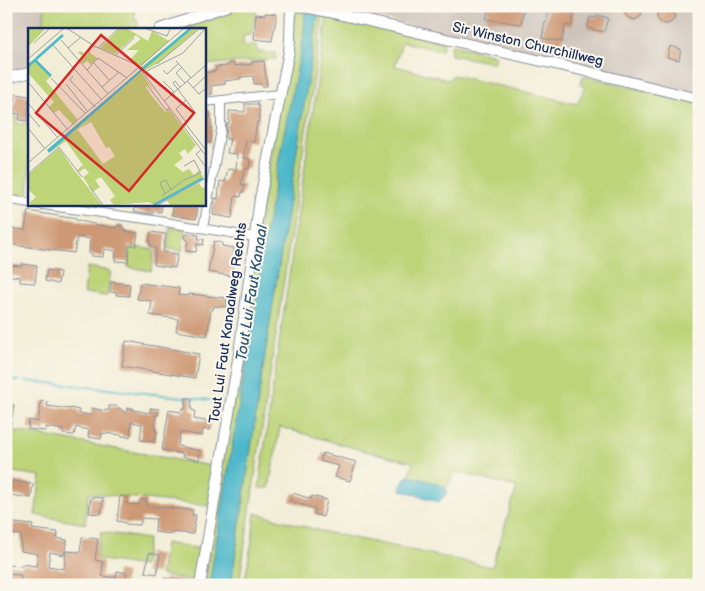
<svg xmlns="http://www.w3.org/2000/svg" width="705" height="591" viewBox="0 0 705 591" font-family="'Balsamiq Sans',sans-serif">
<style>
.industrial{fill:#ccc2b9}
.green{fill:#bdd479;stroke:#6c826c}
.water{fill:#4db8ca;stroke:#347494}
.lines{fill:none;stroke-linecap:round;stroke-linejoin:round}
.stream{stroke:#4db8ca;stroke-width:2}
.building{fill:#cd9874}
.minor-casing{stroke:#868e9a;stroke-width:10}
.tertiary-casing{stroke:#868e9a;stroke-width:12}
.minor{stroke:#fff;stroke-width:8}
.tertiary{stroke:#fff;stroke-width:10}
.labels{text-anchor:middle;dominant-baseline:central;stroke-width:4;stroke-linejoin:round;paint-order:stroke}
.street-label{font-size:14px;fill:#1b2f5e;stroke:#fbf7ec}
.water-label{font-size:15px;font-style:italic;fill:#2a587e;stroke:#fbf7ec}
.inset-river{fill:none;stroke:#4db8ca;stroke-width:2.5}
.inset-road{fill:none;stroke:#9ca1a6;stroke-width:1}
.view{fill:#d62828;fill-opacity:0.15;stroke:#d62828;stroke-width:2.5}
.inset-edge{fill:none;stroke:#1b2f5e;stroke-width:2.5}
</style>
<rect width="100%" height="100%" fill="#fbf7ec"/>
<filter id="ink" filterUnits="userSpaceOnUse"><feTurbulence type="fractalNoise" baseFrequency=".02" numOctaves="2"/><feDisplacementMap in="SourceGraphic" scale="10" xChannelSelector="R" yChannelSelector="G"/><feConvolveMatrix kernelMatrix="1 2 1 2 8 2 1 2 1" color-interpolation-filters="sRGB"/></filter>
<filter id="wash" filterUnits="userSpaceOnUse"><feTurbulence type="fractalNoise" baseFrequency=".0096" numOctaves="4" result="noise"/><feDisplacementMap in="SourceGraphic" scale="20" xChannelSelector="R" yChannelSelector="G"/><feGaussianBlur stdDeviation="1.12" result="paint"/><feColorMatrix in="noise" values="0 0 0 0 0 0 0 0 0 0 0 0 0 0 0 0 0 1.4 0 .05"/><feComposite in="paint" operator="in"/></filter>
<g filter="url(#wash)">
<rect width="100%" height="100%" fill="#f2edd6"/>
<!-- industrial -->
<path class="industrial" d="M6 6H45L43 29H29V68L6 73Z
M328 6H699V94Z"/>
<!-- green -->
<path class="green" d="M45 6H136L134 21 138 20 137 29H43Z
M251 6H257L251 35 243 36 244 46 256 45 258 52 275 53 276 59 204 65V29H174L188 25 221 13Z
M295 9 305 12 304 35 282 143 261 257 256 304 209 585H204L262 206Z
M318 15 323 16 239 585H231L259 393Z
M327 15 443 42V49L440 51 402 42 395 66 449 80 453 75 577 104 585 87 580 85 583 76 699 103V585H244L252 540 255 513 325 532 492 567 517 487 456 472 446 488 436 483 409 476 413 462 365 451 280 427 269 488H259L272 392Z
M453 45 495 55 496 58 494 63 451 55 450 46Z
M6 102 9 115 17 116V124L29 123V199L6 196V143L10 142 9 125 6 122Z
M170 227 185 229 182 251 167 249Z
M131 246 154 250 151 271 128 267Z
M87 267 111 271 107 296 84 293Z
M6 429 217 467 210 506 89 493 85 524 35 515 41 476 6 471Z
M101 532 148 539 144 566 96 559Z
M165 543 202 549 196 581 160 575Z"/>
<!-- water -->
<path class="water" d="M305 12 318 15 259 393 231 585H209L256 304 261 257 282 143 304 35Z
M409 476 436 483 446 488 447 493 443 498 439 502 401 490V486L406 477Z"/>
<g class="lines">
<!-- stream -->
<path class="stream" d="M6 379 19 381
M25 381 69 385 220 401"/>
</g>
<g id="blocks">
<!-- building -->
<path class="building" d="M657 15a9 9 0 1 1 18 0a9 9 0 1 1-18 0Z
M489 6H524L521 24 486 19Z
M625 6H642V14L641 16 635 20 629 18 625 14Z
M548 10 574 12 572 26 565 25 562 42 542 38 545 22 546 23Z
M265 13 277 14 272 41 254 39 256 14 265 15Z
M597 15 608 18 604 32 587 28 590 17 596 18Z
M670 46 681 49 679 60 667 57Z
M264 61 267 86H262L261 84H254L253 76 240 77V79L225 81V84L211 86 212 94 204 95V73L216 71V67L228 66V64L234 63V66L252 64 251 62Z
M16 94 29 96 28 121 19 120 20 114 14 113Z
M245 104H258L257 106H259V122H257L254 142 246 141 243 158 250 159 249 169H244L241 185H245L243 192H242L241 197 235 196 232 218 213 215 215 198 218 199 220 181 225 182 228 169 236 170 237 154 227 153 230 139H226L227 124H229V111L245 112Z
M204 111H210L212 128 211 143 204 142Z
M136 204H162L161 212 153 211V214L134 211Z
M173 204H194V205L198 206 196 219 172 215Z
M6 209H12L10 228 25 230 28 211 76 219V220L98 225 116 228 117 225 123 226V229H125V231L138 233 136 246 129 245 128 262 115 261 116 251 104 249 103 257 92 256V254H89L90 239 77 237 74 253 6 244Z
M151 232 166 234 163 252 178 254 175 268 154 265 156 248 150 247 151 244 149 243Z
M186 234 199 235 198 239H204L203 245 197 244 196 252 186 251 188 240 185 239Z
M214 241 222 243V246L234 248 232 263 233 264 231 276 208 272Z
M22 264 37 266 35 283 20 282V277L6 275V265L22 266Z
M47 270 60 272 58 284 45 281Z
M111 282 130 284 129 296 116 295 117 293 110 292Z
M140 283 179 288 178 295 189 296V294L227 298 226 307 214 306 213 310H211L207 336 176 331 178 319 150 315 152 301 137 299Z
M126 341 199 354 195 378 122 366Z
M186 398H192L191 410 195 411 194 419 211 422 209 430 203 429 202 436 180 432 178 446 200 451 199 460 182 457 183 454 162 450 169 410 181 412 182 409H185Z
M41 401 48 402 47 406 70 409V408L79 410 78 413 91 415 92 408 106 411V410H109V406H116L126 413 127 408H133V410L150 413V408L159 409 158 415H156L155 430H157L155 442 140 440 142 424 131 422 130 437 122 436V435L102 433 101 439 88 437 89 430 76 427 74 435 63 434V430L46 427V431L28 429 29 420 38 422Z
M6 404 14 405 9 435H6Z
M323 453 356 462 350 481 335 477 339 466 320 461Z
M12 481 33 484 31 498 10 495Z
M293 493 311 499 312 496 327 500 323 517 314 514 315 509 290 501Z
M120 496 128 497 127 504 139 505V500H146V506L193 510 192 515H196L193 534 171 532V534L155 532 156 519 142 518 140 525 126 524V523L117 521Z
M91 497 103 498 101 514 89 513Z
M14 523 33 525 32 529 58 532 57 538 67 540 64 555 50 552 48 566 64 569 66 551 80 552 82 537 98 539 95 560 103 562 102 576 116 578 117 571 127 573 124 585H51L20 581 21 575 6 574V565L22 566V564L36 566 38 554 21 551V535L12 534Z
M149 553 160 555 157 574 145 572Z
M164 578 189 581 188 585H163Z"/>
</g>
</g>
<g filter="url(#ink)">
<use href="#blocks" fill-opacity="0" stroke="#868e9a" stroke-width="1"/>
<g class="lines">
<!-- minor casing -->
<g class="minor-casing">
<path id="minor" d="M204 102 280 94
M6 199 29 203
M36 204 153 220 254 237
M203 228 221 130V100"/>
</g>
<!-- tertiary casing -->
<g class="tertiary-casing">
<path id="tertiary" d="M300 6 329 12 581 70 699 99
M160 29 227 6
M6 78 29 73
M200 585 239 354 260 199 289 51 290 39 291 6"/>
</g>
<!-- minor -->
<use href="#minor" class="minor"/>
<!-- tertiary -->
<use href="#tertiary" class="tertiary"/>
</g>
</g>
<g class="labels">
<!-- street labels -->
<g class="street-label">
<text transform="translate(528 44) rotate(13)">Sir Winston Churchillweg</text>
<text transform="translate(228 323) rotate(-82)">Tout Lui Faut Kanaalweg Rechts</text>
</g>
<!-- water labels -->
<g class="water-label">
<text transform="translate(252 293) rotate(-81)">Tout Lui Faut Kanaal</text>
</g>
</g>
<!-- overview -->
<g transform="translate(28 28)">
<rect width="178" height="178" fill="#f2edd6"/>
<path d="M0 1H17L1 18 0 17ZM91 1H100L120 13 124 3 141 13 113 38 102 32 111 22H99L113 11 108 7 87 26 72 20ZM162 1H170L130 35 116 43 112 40ZM62 17 68 20 63 19 62 25 69 30 63 37 59 33 55 36 52 33 55 28 50 25 52 23 59 27ZM7 32 23 48 18 53 50 92 45 97 31 82 26 85 21 79 26 74 0 45V38ZM113 44 126 62 121 57 118 59 123 67 137 84 141 81 168 117 160 126 157 121 151 125 155 130 146 137 155 144 161 141 166 147 171 142 175 149 126 177 121 174 86 177 82 172 87 168 73 149 67 152 72 159 65 164 55 149 61 145 57 140 51 144 49 142 55 137 38 113 21 125ZM61 92 53 100 63 94 78 120 81 119 87 128 75 136 50 102 38 112ZM31 120 46 142 74 177H3L2 174 8 169 0 161V147ZM171 155 174 160 177 159V177H142L139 172Z" fill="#bdd479" fill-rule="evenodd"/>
<path d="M112 42 113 44 21 125 19 122Z" fill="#4db8ca"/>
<path class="inset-river" d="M8 31 35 7M0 38 7 32 23 48M112 43 162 1M126 177 175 150"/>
<path class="inset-road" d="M40 1 66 18 109 37 178 128M119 1 139 8 142 1M33 12 80 66M6 15 21 1M25 17 74 72M40 20 53 9M70 20 90 1M88 27 106 10M0 31 35 1M148 33 163 50M66 35 82 53M129 36 171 1H175M154 39 148 45 157 55M59 42 70 30 99 50M135 42 139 46 151 35M115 45 155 25 177 1M45 48 42 52 67 79M23 50 58 86M135 53 146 64M159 53 171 66 178 60M0 54 40 102M38 56 60 84M120 58 138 82 142 80M74 59 91 44M152 59 147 53 145 55 167 84 157 95 178 122M165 60 178 48M136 73 178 37M0 75 30 110M0 85 12 99M158 94 148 81 158 72M0 100 17 121M173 122 168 126 178 139M0 135 155 1M0 146 31 119 54 149M61 158 75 177M137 166 132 155 138 152 143 162M135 167 156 152 173 145 166 132 156 138M130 177 178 150"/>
<path class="view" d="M73 7 166 85 101 163 8 85Z"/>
<rect width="178" height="178" class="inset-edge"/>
</g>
<!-- margin -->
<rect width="705" height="591" fill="none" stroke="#fbf7ec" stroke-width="25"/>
</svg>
